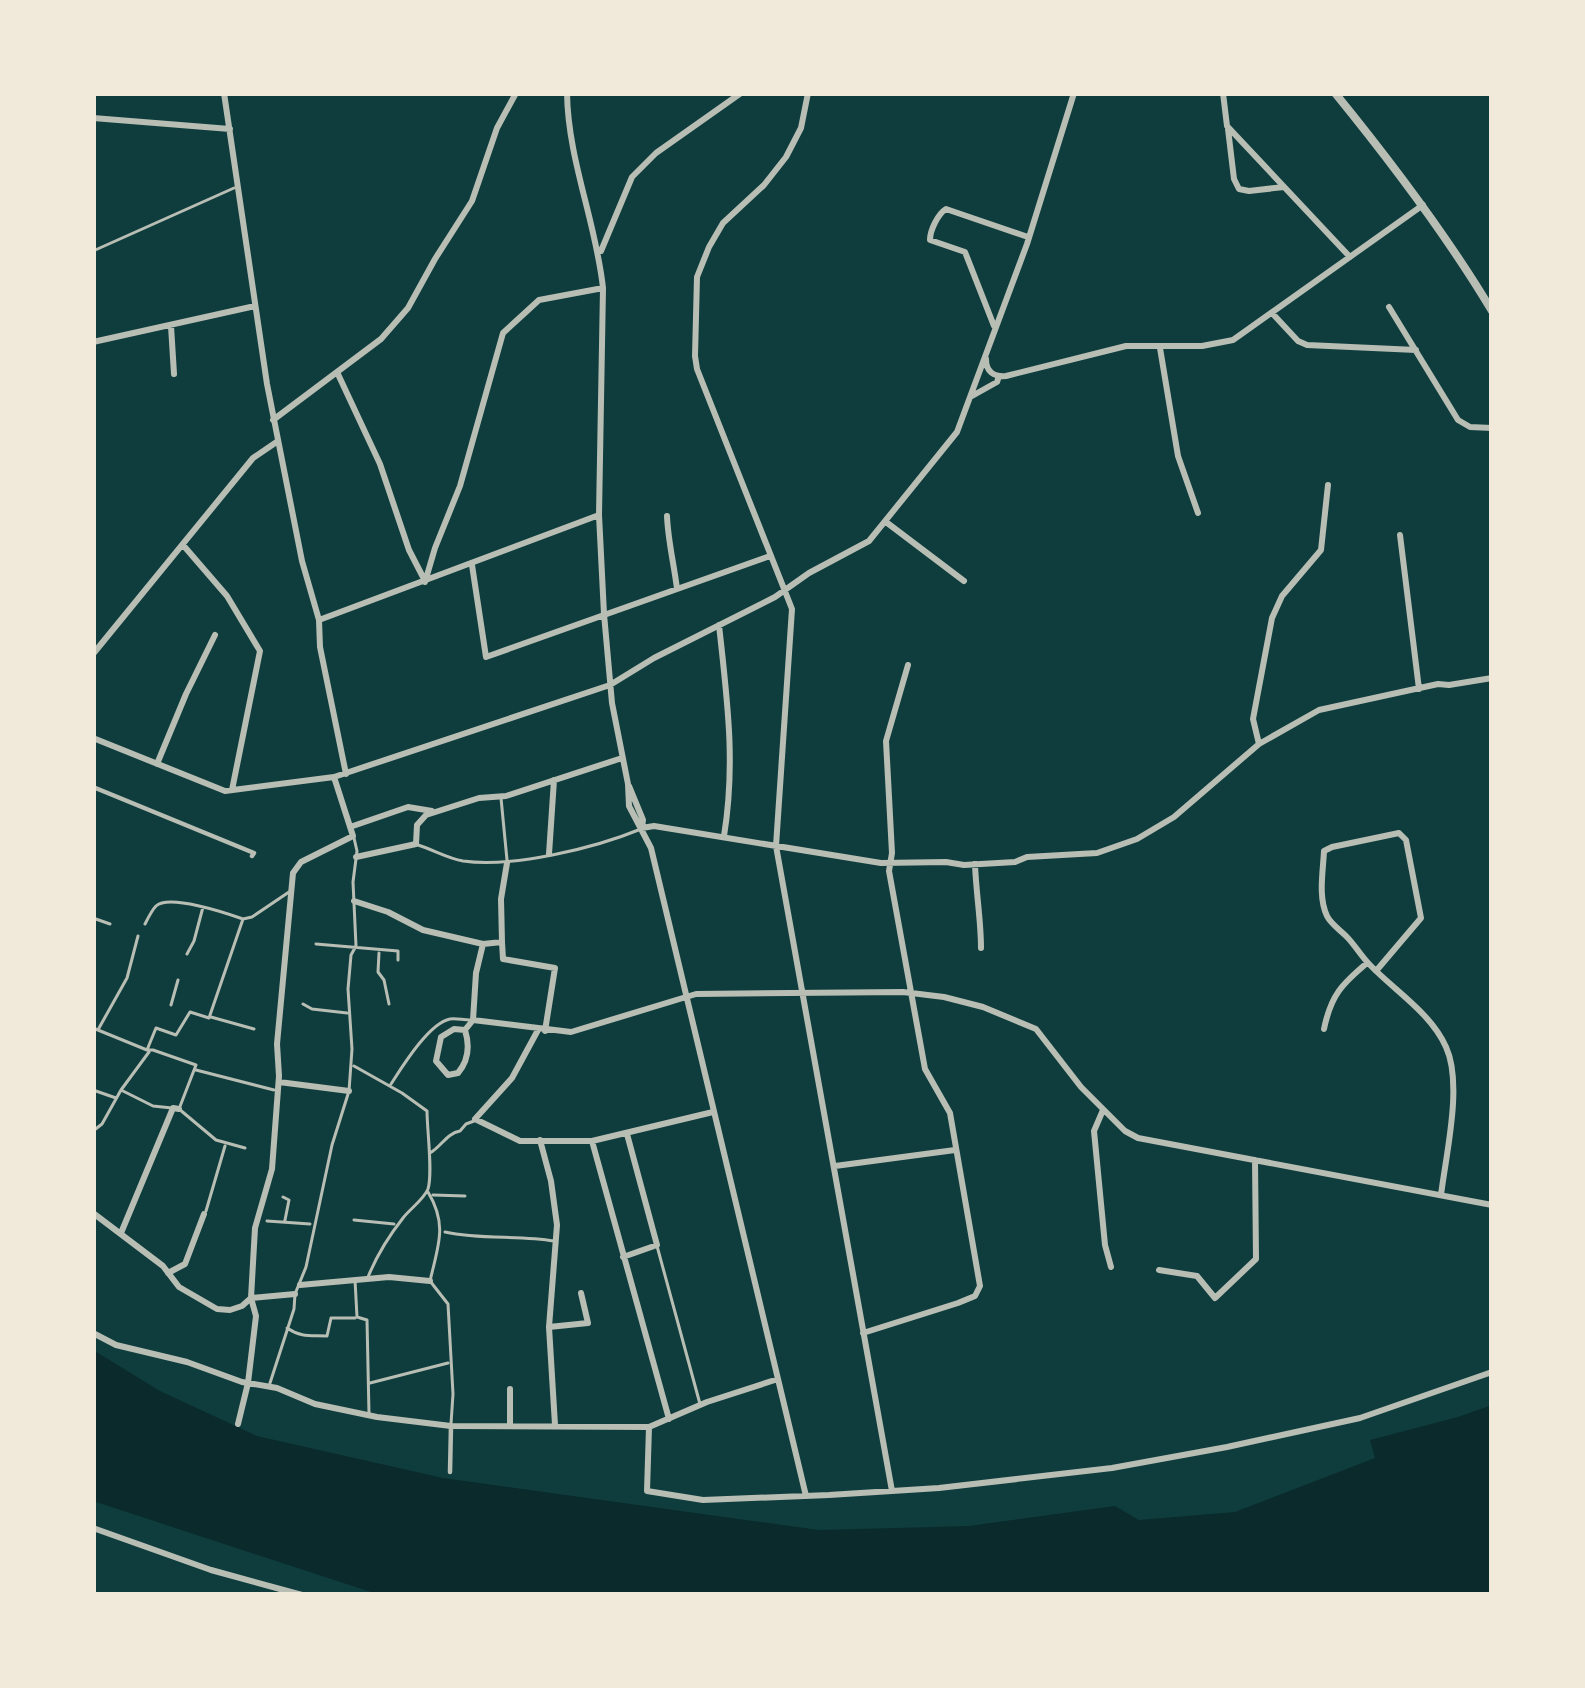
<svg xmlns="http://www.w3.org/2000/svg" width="1585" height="1688" viewBox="0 0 1585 1688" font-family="Commissioner,sans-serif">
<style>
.water{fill:#0a2a2b}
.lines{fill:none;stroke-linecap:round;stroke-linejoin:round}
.service{stroke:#b8beb3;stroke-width:3}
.pedestrian{stroke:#b8beb3;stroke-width:4.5}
.minor{stroke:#b8beb3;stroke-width:6}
.tertiary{stroke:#b8beb3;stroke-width:8}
</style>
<rect width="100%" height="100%" fill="#0f3d3e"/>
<!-- water -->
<path class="water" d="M93 1350 160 1391 257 1436 443 1478 819 1530 969 1526 1115 1506 1139 1520 1235 1512 1375 1458 1370 1440 1458 1417 1492 1405V1595H380L93 1501Z"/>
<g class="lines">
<!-- service -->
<path class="service" d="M93 251 234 188
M501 798 507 860
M418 845C434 850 447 858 463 861 513 868 595 848 641 829
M93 918 110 924
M145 924C147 920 153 909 156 906 169 894 226 913 243 919
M316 944 398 951V960
M379 953 378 972 384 980 389 1004
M187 954 194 941 203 907
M303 1004 312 1009 347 1013
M171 1005 178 980
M211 1017 254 1029
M93 1028 147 1050H153L196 1065 179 1109 216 1140 245 1148
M99 1028 127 978 138 936
M147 1050 156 1028 176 1035 190 1012 209 1018 243 919 252 917 289 892
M354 1066 402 1093 427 1111C427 1130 433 1173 428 1189 424 1199 410 1209 403 1218 388 1237 377 1255 368 1277
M196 1070 274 1090
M391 1084C402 1067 429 1023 450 1019 456 1018 463 1020 470 1020
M93 1090 116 1098
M121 1090 153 1106 172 1108
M93 1131 102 1124 121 1090 149 1052
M430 1153C441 1147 447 1133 460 1131L466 1124 474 1121
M428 1192C448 1225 438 1246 430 1281L448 1304 453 1394 451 1424
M433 1195 465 1196
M283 1197 289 1200 285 1220
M206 1211 225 1146
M354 1220 394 1224
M267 1221 310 1224
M445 1232C481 1240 518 1235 554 1241
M657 1246 700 1404
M355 1280 357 1317 367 1320 369 1414
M287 1328C302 1338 311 1335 327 1336L331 1318H355
M270 1383 294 1309 295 1294 306 1267 332 1145 349 1091 352 1049 348 989 351 955 356 946 353 882 357 851 354 838
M370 1383 448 1363"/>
<!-- pedestrian -->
<path class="pedestrian" d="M93 787 254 853 252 856
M450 1472 451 1426"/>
<!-- minor -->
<path class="minor" d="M224 93 267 384 302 561 319 620 320 647 346 774
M567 93C568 160 596 222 603 288L599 515 604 614 612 703 628 784 629 806 651 848 806 1496
M808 93 801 128 786 157 764 185 723 223 709 247 697 277 695 356 697 369 792 609 776 846 892 1491
M1223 93 1227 126 1350 257
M93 118 230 129
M1228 129 1234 179 1239 189 1249 191 1284 187
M601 251 632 177 656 153 741 93
M1389 307 1458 420 1470 427 1492 428
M1272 313 1298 341 1307 345 1416 350
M171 326 174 374
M994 326 965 252 930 240C930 230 938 214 946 209L1028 237
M93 342 255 306
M1160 348 1178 456 1198 513
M986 359C986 372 994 377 1006 376L1126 346H1202L1233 340 1423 205
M337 372 380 464 409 550 424 579
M972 396 997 382 999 376
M273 420 381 339 408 308 435 259 472 201 497 128 516 93
M667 516C668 541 674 564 677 589
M886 522 964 581
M1400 535 1419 689
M183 545 227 596 260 651 232 790
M472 565 486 657 770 556
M425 582 435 548 460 486 503 333 539 300 603 288
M319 620 599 515
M719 625C727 699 736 762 724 836
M93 654 253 458 278 441
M93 738 225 791 334 777 610 685 654 658 775 597 809 573 869 541 957 432 1027 244 1074 93
M1259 744 1253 719 1272 618 1282 596 1321 550 1328 485
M157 764 186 694 215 635
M629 786 643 820 642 828
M350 827 408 807 432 811
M642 828 654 826 881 863 946 862 964 865 1015 862 1027 857 1097 853 1137 839 1174 817 1259 744 1319 710 1438 684 1449 685 1492 678
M549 854 554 780
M356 857 416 844 417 825 426 815 479 798 506 796 622 758
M507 863 501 899 502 942 483 944 476 973 473 1020 571 1032 696 994 903 992 944 997 983 1007 1036 1029 1081 1087 1125 1131 1138 1138 1492 1205
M975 864C976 893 981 920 981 948
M354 901 388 912 423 930 483 944
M502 942 503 959 555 968 545 1031
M1376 971 1421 918 1406 840 1399 833 1332 847 1324 851C1323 872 1318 897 1327 916 1331 924 1340 930 1346 936 1355 945 1361 956 1370 965 1395 991 1431 1013 1446 1047 1463 1084 1446 1154 1441 1195
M1324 1029C1331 995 1342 984 1367 963
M465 1030C470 1046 469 1060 458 1073L448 1075 436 1061 441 1037 454 1029 465 1030 473 1020
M538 1030 512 1078 475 1119 520 1141H592L713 1112
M279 1082 349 1091
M1103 1110 1094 1131 1105 1245 1111 1267
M540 1140 551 1181 557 1225 549 1327 555 1425
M592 1141 669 1419
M835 1166 955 1150
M93 1213 163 1266 179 1287 217 1309 230 1310 242 1306 251 1298
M121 1233 173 1108 179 1109
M623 1257 657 1245 627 1134
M1159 1270 1197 1276 1215 1298 1256 1259 1255 1160
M168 1273 185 1264 204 1214
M300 1285 389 1277 430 1281
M251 1298 295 1294
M549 1327 588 1323 581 1293
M93 1333 116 1345 187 1362 242 1382 277 1388 315 1404 377 1417 451 1426 649 1427 647 1491 703 1500 829 1495 939 1488 1112 1468 1227 1447 1360 1418 1492 1372
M863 1333 958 1303 975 1296 980 1286 950 1113 925 1069 889 871 892 853 886 741 908 665
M510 1389V1426
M238 1424 248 1383 256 1316 251 1298 255 1228 272 1169 279 1076 277 1044 293 873 301 862 353 836 334 777
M649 1427 707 1402 778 1379
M93 1528 211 1570 302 1595"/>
<!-- tertiary -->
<path class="tertiary" d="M1335 93C1392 163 1446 234 1492 311"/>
</g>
<!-- border -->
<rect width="1585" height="1688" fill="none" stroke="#f1e9da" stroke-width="192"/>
</svg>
